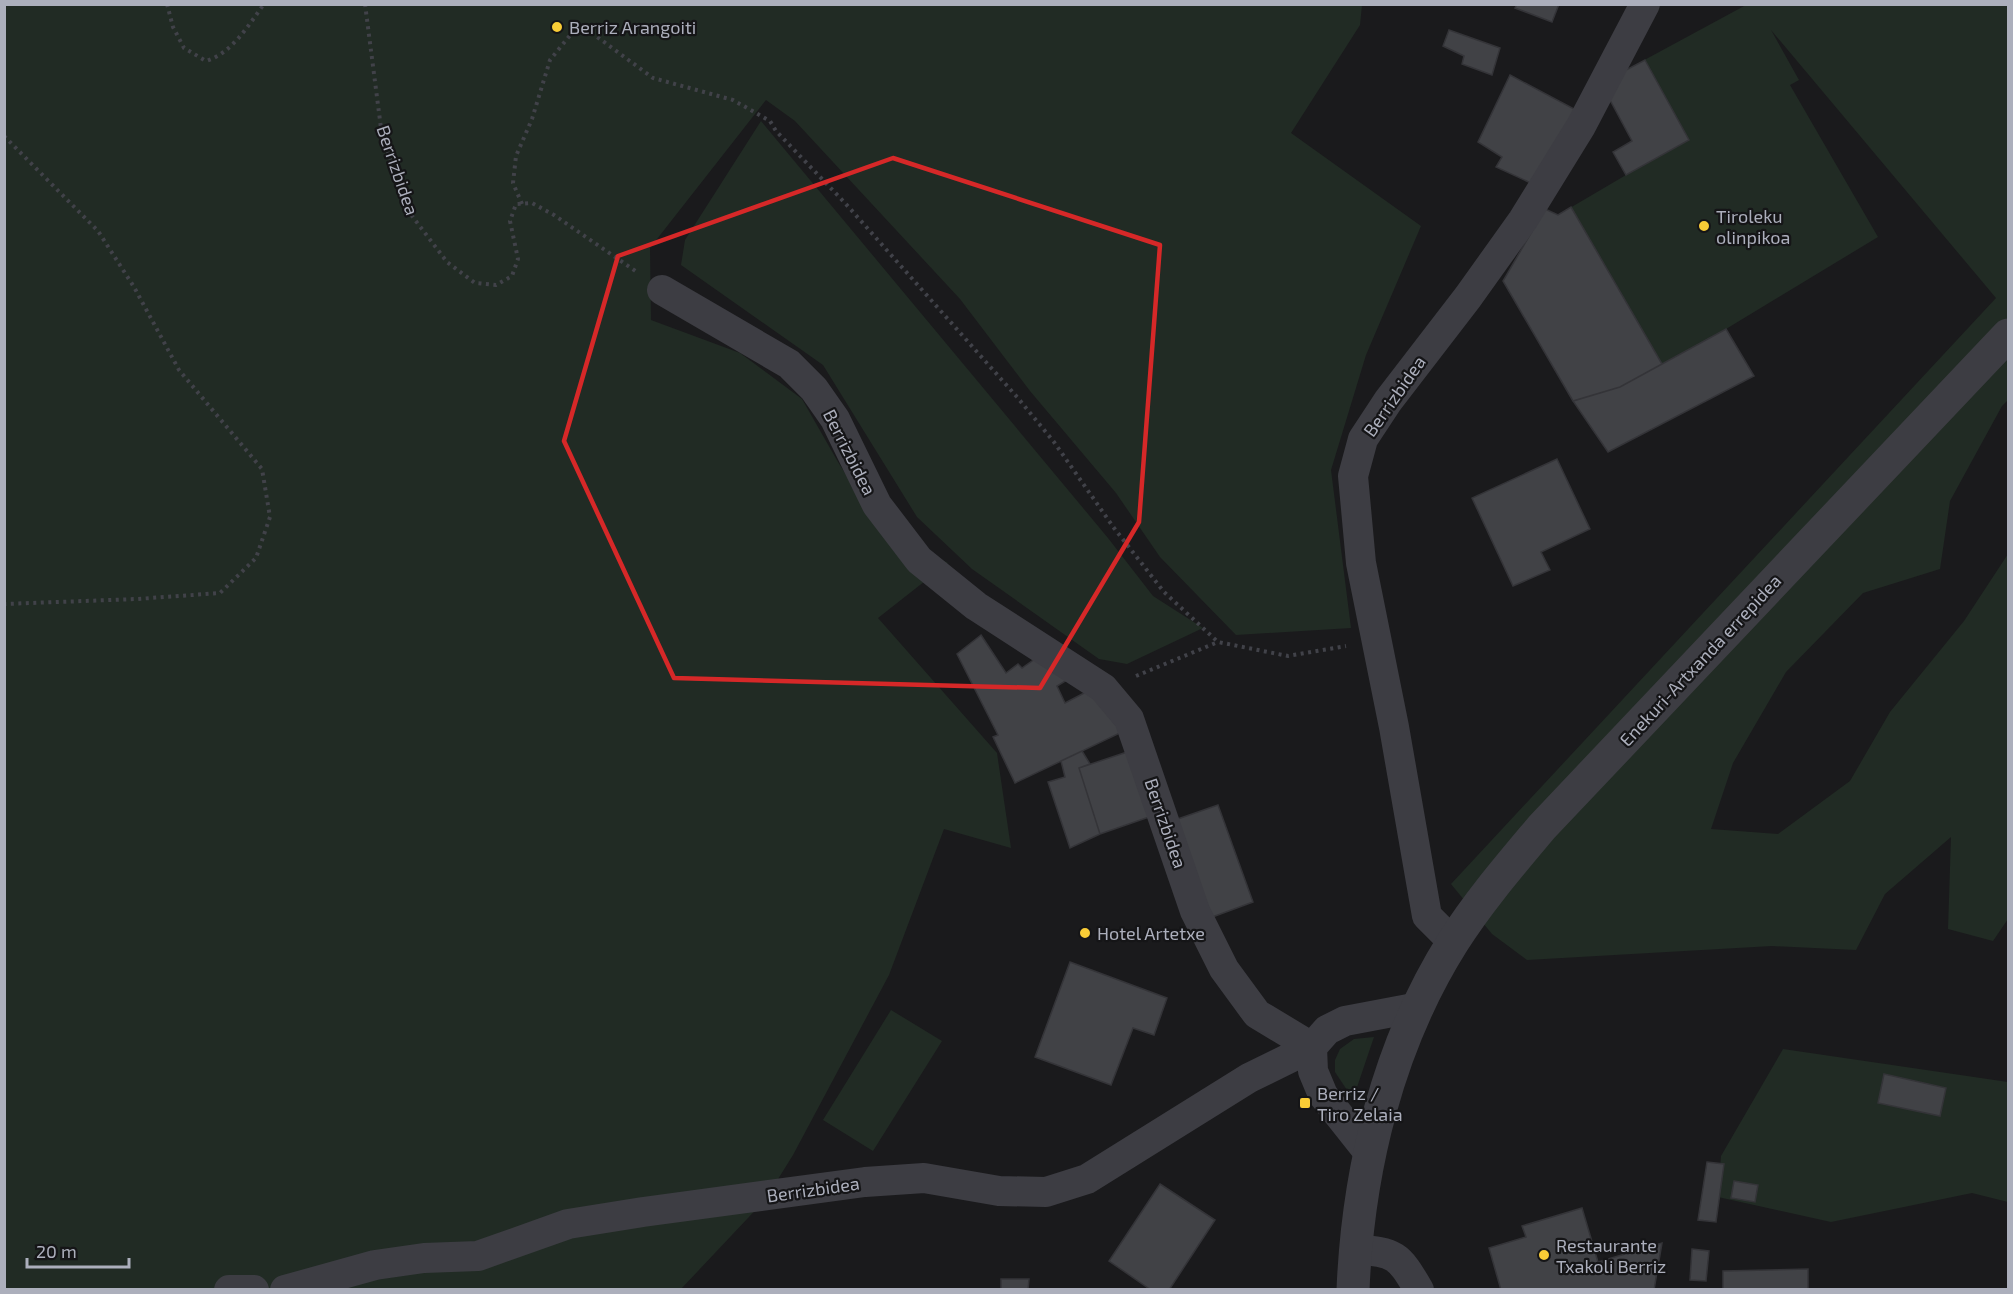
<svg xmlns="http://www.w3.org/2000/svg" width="2013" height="1294" viewBox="0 0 2013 1294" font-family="'Exo 2',sans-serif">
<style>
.green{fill:#212b24}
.building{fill:#414246;stroke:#343438;stroke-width:1.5}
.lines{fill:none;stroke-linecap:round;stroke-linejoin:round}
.path{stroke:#414249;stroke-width:4;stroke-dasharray:3 4.5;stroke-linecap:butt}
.minor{stroke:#3d3d43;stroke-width:30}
.tertiary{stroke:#3d3d43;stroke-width:33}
.marked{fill:none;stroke:#d62828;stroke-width:4.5;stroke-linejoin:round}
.poi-dot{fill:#f9cc36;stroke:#151517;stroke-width:2}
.labels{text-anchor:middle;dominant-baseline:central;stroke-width:4.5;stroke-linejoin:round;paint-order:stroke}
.poi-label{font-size:18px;fill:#acafbc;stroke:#151517;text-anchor:start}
.street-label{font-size:18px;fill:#acafbc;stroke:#151517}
</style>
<rect width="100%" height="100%" fill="#1a1a1c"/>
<!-- green -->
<path class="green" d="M4 5H1362L1360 25 1291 133 1421 226 1366 355 1331 470 1351 628 1236 635 1160 557 1116 493 1030 391 960 299 795 121 766 100 650 248 651 320 740 353 802 399 838 462 879 528 948 563 878 618 997 753 1011 848 944 829 889 975 793 1155 765 1200 681 1289H5Z
M1746 5H2008V400L2002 406 1950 501 1940 569 1863 593 1786 672 1733 763 1711 829 1778 834 1850 781 1890 712 1964 621 2008 554V919L1993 941 1948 929 1951 837 1885 894 1856 950 1772 946 1527 960 1492 934 1451 884 1996 298 1771 30 1799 80 1790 85 1878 237 1726 329 1754 376 1608 452 1573 401 1503 281 1545 209 1558 215 1626 175 1613 152 1632 141 1610 100 1624 71Z
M761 121 1108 538 1153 596 1203 628 1127 664 1099 659 972 569 917 517 823 365 681 265 685 240Z
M891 1010 942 1041 873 1151 823 1120Z
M1374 1037 1353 1099 1335 1072V1060L1340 1049 1354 1039Z
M1783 1049 2008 1082V1202L1972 1193 1831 1222 1718 1197 1721 1156Z"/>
<!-- building -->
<path class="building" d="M1517 4H1559L1552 22 1515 8Z
M1449 30 1500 48 1492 75 1462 64 1464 56 1443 46Z
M1645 60 1689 140 1626 175 1613 152 1632 141 1610 100 1624 71Z
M1510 75 1576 110 1533 184 1496 167 1502 157 1478 142Z
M1571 207 1662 364 1620 387 1573 401 1503 281 1545 209 1558 215Z
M1726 329 1754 376 1608 452 1573 401 1620 387Z
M1557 459 1590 529 1541 552 1550 570 1513 586 1472 498Z
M981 635 1006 673 1018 664 1022 668 1042 654 1072 677 1057 686 1065 703 1088 691 1117 726 1120 733 1015 783 993 737 998 735 957 654Z
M1082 751 1090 764 1079 768 1100 834 1070 848 1048 782 1065 777 1061 761Z
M1127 752 1149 817 1100 834 1079 768Z
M1218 805 1253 902 1207 919 1172 821Z
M1070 962 1167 998 1154 1035 1133 1028 1111 1085 1035 1057Z
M1884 1074 1946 1088 1940 1116 1878 1103Z
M1707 1162 1724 1164 1716 1222 1698 1220Z
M1734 1181 1758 1185 1755 1202 1731 1198Z
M1160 1184 1215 1220 1169 1290H1151L1109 1261Z
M1582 1208 1598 1262 1662 1243 1654 1290H1501L1489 1248 1526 1237 1522 1226Z
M1692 1249 1709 1251 1706 1281 1690 1280Z
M1808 1269V1290H1723V1271Z
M1001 1279H1029L1028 1290H1001Z"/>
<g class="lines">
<!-- path -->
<path class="path" d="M167 4 173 27 184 48 206 61C232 53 248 26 264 4
M365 4 382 136 409 212 447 262 475 283 496 285 512 276 518 259 510 221 516 204 532 203 554 215 637 272
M4 136 98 231 134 287 179 370 262 469 270 517 256 558 220 593 137 599 4 604
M522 204 513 183 516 156 532 119 550 60 576 28H585L653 78 733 100 770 121 776 131 845 203 1017 397 1054 442 1114 528 1164 592 1218 642 1288 656 1346 646
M1136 676 1218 642"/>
<!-- minor -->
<path class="minor" d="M662 290 789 364 814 389 835 419 877 505 919 560 976 606 1103 688 1129 719 1195 911 1224 969 1257 1014 1312 1047
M1453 942 1427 916 1394 727 1361 563 1353 476 1363 439 1388 401 1468 297 1523 220 1581 126 1645 4
M1369 1153 1323 1095 1313 1071 1312 1047 1327 1030 1345 1021 1419 1007
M1355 1249C1396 1253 1398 1254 1419 1290
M229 1290H254
M285 1290 375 1265 424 1258 478 1256 568 1224 643 1212 865 1182 924 1178 999 1191 1046 1192 1087 1179 1249 1078 1312 1047"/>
<!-- tertiary -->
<path class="tertiary" d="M1353 1290C1358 1169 1388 1045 1453 942 1479 901 1511 864 1542 827L2008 335"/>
</g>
<!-- marked area -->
<path class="marked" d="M893 158 1160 245 1139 522 1040 688 674 678 564 441 618 256Z"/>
<!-- markers -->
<g class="poi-dot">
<circle cx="557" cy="27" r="6"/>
<circle cx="1704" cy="226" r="6"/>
<circle cx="1085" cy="933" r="6"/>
<rect x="1299" y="1097" width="12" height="12" rx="3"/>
<circle cx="1544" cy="1255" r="6"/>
</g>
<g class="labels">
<!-- poi labels -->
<g class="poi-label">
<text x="569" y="27">Berriz Arangoiti</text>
<text x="1716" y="216">Tiroleku<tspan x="1716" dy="21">olinpikoa</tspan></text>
<text x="1097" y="933">Hotel Artetxe</text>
<text x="1317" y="1093">Berriz /<tspan x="1317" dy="21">Tiro Zelaia</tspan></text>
<text x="1556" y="1245">Restaurante<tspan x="1556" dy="21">Txakoli Berriz</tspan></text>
</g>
<!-- street labels -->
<g class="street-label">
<text transform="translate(398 170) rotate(71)">Berrizbidea</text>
<text transform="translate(1394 396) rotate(-55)">Berrizbidea</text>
<text transform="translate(850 452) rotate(63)">Berrizbidea</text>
<text transform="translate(1700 660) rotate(-47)">Enekuri-Artxanda errepidea</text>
<text transform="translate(1166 823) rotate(71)">Berrizbidea</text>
<text transform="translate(813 1189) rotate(-8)">Berrizbidea</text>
</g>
</g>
<!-- border -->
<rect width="2013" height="1294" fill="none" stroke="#acafbc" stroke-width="12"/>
<!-- scale -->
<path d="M27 1258v9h102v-9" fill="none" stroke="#acafbc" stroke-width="3"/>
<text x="36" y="1258" font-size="18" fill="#acafbc" stroke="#151517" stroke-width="4.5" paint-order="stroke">20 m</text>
</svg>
